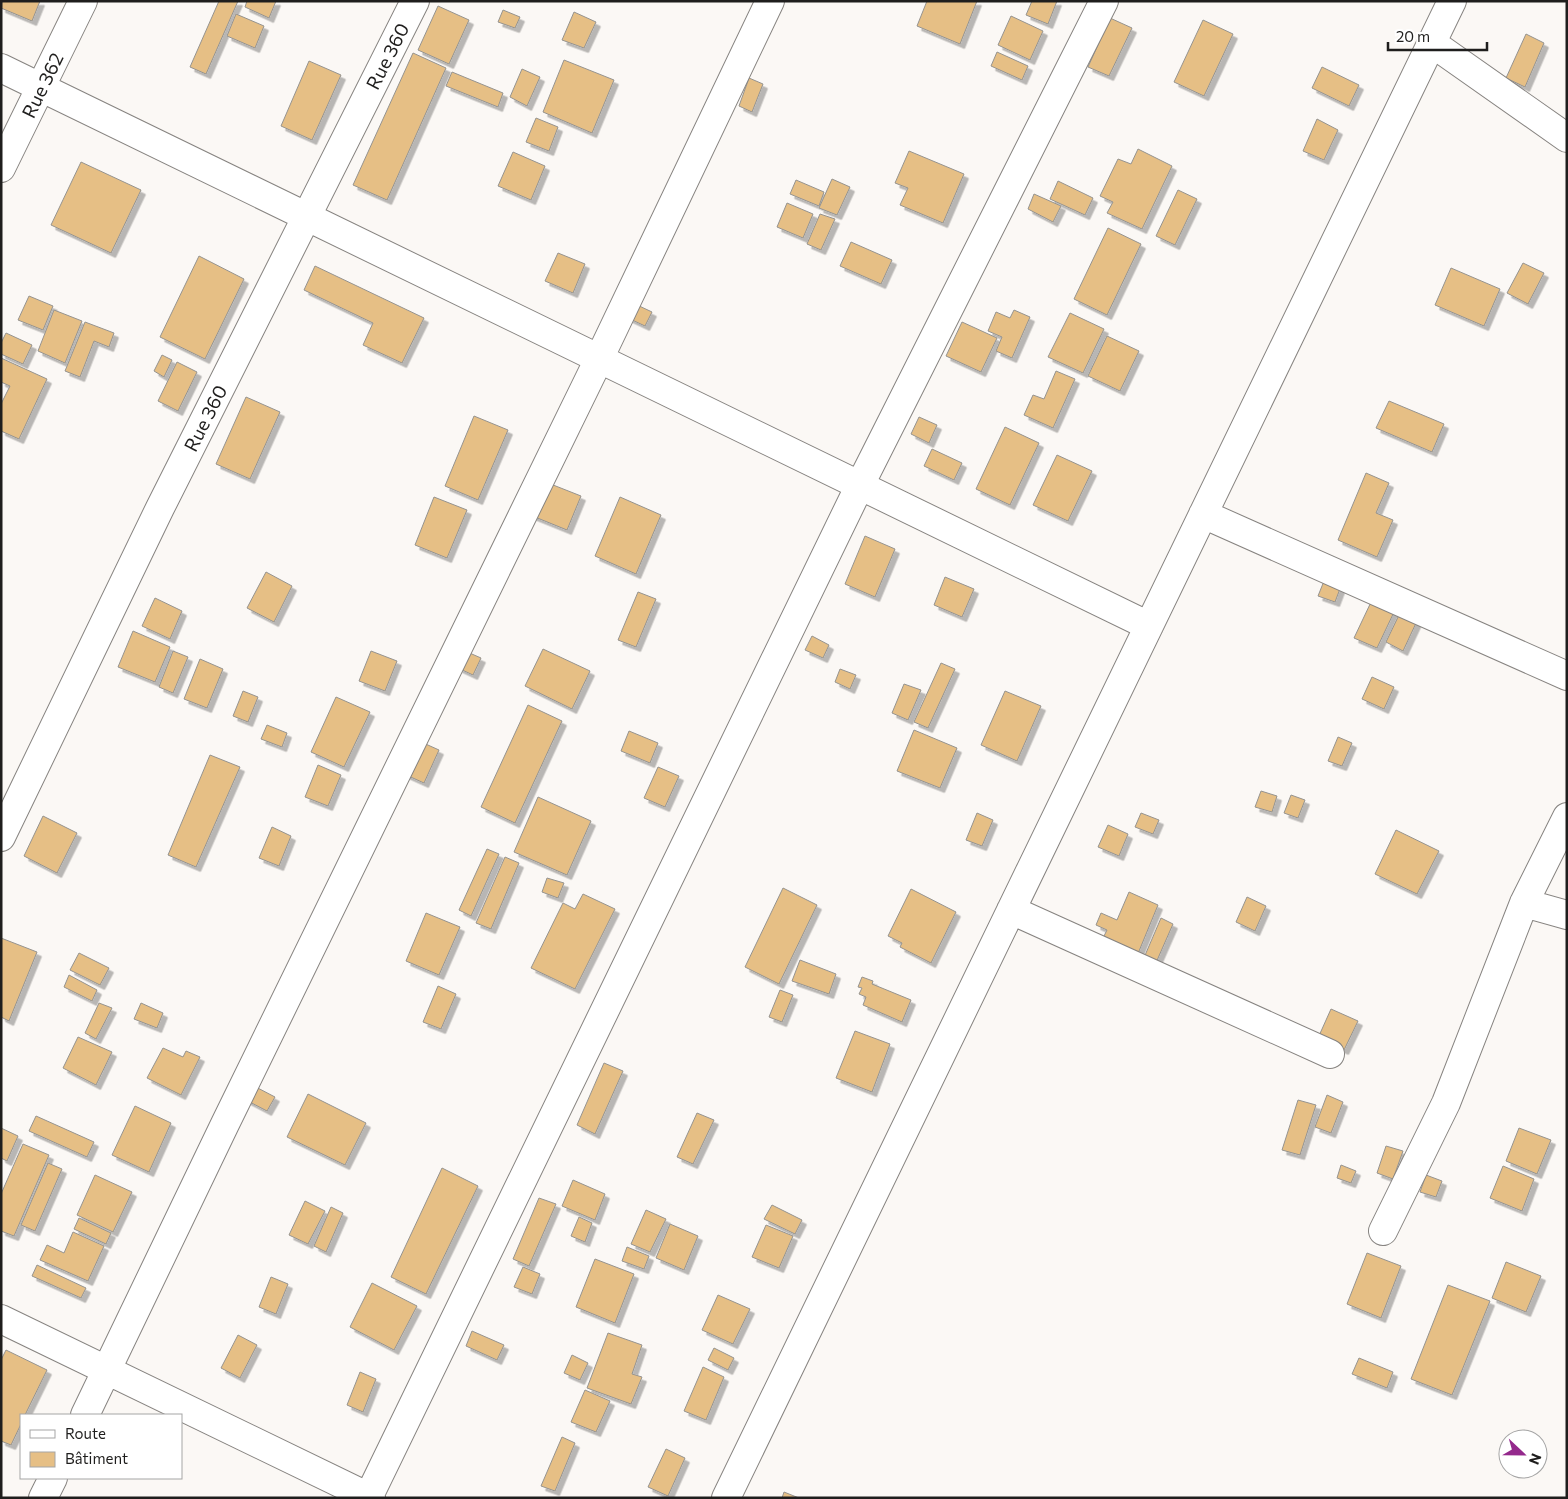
<svg xmlns="http://www.w3.org/2000/svg" width="1568" height="1499" viewBox="0 0 1568 1499" font-family="Commissioner,sans-serif">
<style>
.building{fill:#e6bf85;stroke:#95938f;filter:url(#shadow)}
.lines{fill:none;stroke-linecap:round;stroke-linejoin:round}
.street-casing{stroke:#878481;stroke-width:30}
.street{stroke:#fff;stroke-width:28}
.labels{text-anchor:middle;dominant-baseline:central;stroke-width:4;stroke-linejoin:round;paint-order:stroke}
.street-label{font-size:19px;fill:#1f1e1d;stroke:#fff}
</style>
<defs>
<filter id="shadow"><feDropShadow dx="4.5" dy="4.5" stdDeviation="0" flood-color="#0004"/></filter>
</defs>
<rect width="100%" height="100%" fill="#fbf8f5"/>
<!-- building -->
<path class="building" d="M2 1H40L32 21 1 8Z
M219 1H238L206 74 190 67Z
M247 1H276L269 18 245 7Z
M927 1H977L960 44 917 26Z
M1032 1H1057L1048 24 1026 15Z
M438 6 469 20 449 64 418 50Z
M503 10 520 17 515 28 498 22Z
M574 12 596 22 584 48 562 40Z
M236 14 264 26 255 48 227 36Z
M1011 16 1043 31 1030 60 998 45Z
M1110 18 1132 28 1109 76 1088 67Z
M1203 20 1233 34 1204 96 1174 82Z
M1526 34 1544 43 1525 87 1506 78Z
M997 52 1028 66 1022 80 991 66Z
M413 53 446 68 387 200 353 185Z
M564 60 614 80 592 133 543 112Z
M309 61 341 75 312 140 281 126Z
M1322 67 1359 85 1349 106 1312 88Z
M522 69 540 77 527 106 510 97Z
M452 72 503 93 498 107 446 86Z
M749 78 763 84 752 112 739 106Z
M536 118 558 127 549 151 526 142Z
M1317 119 1338 130 1324 160 1303 151Z
M1138 149 1172 166 1142 229 1107 213 1113 202 1100 196 1118 159 1131 164Z
M909 151 964 174 943 223 900 205 908 188 895 183Z
M513 152 545 166 531 200 498 186Z
M81 162 141 190 111 253 51 225Z
M832 179 850 187 837 215 819 208Z
M796 180 824 192 819 206 790 194Z
M1058 181 1093 198 1085 215 1050 199Z
M1178 190 1197 199 1175 245 1156 236Z
M1034 194 1061 206 1053 222 1028 209Z
M787 203 813 214 803 238 777 227Z
M820 214 835 219 821 250 807 244Z
M1108 228 1141 244 1107 315 1074 299Z
M851 242 892 260 881 284 840 266Z
M558 253 585 264 573 293 545 281Z
M199 256 244 279 205 359 160 337Z
M1523 263 1544 273 1528 304 1507 293Z
M315 266 424 318 402 363 363 345 373 323 304 290Z
M1451 268 1500 289 1484 326 1435 305Z
M29 296 53 306 43 330 18 320Z
M635 304 652 312 645 326 628 318Z
M54 310 82 321 65 363 38 351Z
M1014 310 1030 317 1012 358 996 351 1002 337 988 331 996 312 1010 318Z
M1070 313 1104 329 1083 373 1048 357Z
M85 322 114 333 109 347 94 341 80 377 65 371Z
M962 322 997 338 981 372 946 356Z
M6 333 32 345 23 364 1 354V343Z
M1107 336 1139 351 1120 391 1088 376Z
M162 355 172 360 164 377 154 371Z
M1 358 47 379 19 439 1 431V404L10 386 1 382Z
M177 362 197 372 178 411 158 401Z
M1056 371 1075 379 1053 428 1024 415 1033 395 1044 399Z
M246 397 280 412 250 479 216 464Z
M1389 401 1444 424 1432 452 1376 428Z
M474 416 508 430 478 500 445 486Z
M919 417 937 425 929 443 911 434Z
M1005 427 1039 443 1010 505 976 489Z
M932 449 962 463 954 480 924 466Z
M1057 455 1092 471 1068 521 1033 505Z
M1366 473 1389 483 1376 513 1393 520 1377 557 1338 540Z
M543 481 581 496 567 530 530 515Z
M434 497 467 510 447 558 415 545Z
M620 497 661 515 636 574 595 556Z
M865 536 895 549 875 597 845 584Z
M266 572 292 586 274 622 247 608Z
M945 577 974 589 962 617 934 605Z
M1324 581 1341 586 1335 602 1318 596Z
M638 592 656 599 636 647 618 640Z
M155 598 182 611 170 639 142 626Z
M1372 600 1395 610 1377 648 1354 638Z
M1400 613 1417 621 1403 651 1386 642Z
M133 631 170 647 155 682 118 667Z
M812 636 829 645 823 658 805 650Z
M543 649 590 671 572 709 525 686Z
M173 651 188 657 173 693 159 687Z
M371 651 397 661 385 691 359 681Z
M465 651 481 658 473 675 458 668Z
M200 659 223 669 207 708 184 699Z
M941 663 955 669 928 728 914 722Z
M840 669 856 675 850 689 835 682Z
M1372 677 1394 687 1384 709 1362 699Z
M904 684 921 690 908 720 892 713Z
M243 691 258 697 248 722 233 716Z
M1005 691 1041 706 1017 761 981 745Z
M336 697 370 712 344 767 311 752Z
M528 705 562 721 515 823 481 807Z
M267 725 287 733 282 747 261 739Z
M914 730 957 748 940 788 897 771Z
M629 731 658 743 650 763 621 751Z
M1338 737 1352 743 1342 766 1328 761Z
M419 741 439 750 424 783 404 774Z
M210 755 240 767 196 867 168 855Z
M318 765 341 775 328 806 305 797Z
M658 767 679 776 665 807 644 798Z
M1261 791 1277 796 1272 812 1255 807Z
M1291 795 1305 800 1298 818 1284 813Z
M538 797 591 821 567 875 514 852Z
M977 813 993 820 982 846 966 840Z
M1141 813 1159 820 1153 834 1135 827Z
M43 816 77 833 57 873 24 856Z
M1108 825 1128 834 1119 856 1098 847Z
M272 827 291 836 279 866 259 858Z
M1396 830 1439 851 1417 894 1375 874Z
M487 849 499 854 471 916 459 910Z
M505 857 519 863 491 929 476 923Z
M547 878 564 883 558 898 542 892Z
M783 888 817 905 779 984 745 967Z
M911 889 956 912 931 963 900 947 902 943 888 936Z
M1129 892 1158 905 1137 956 1107 944 1109 939 1104 936 1107 930 1096 925 1101 913 1117 920Z
M583 894 615 909 575 989 531 968 563 903 575 909Z
M1247 897 1266 906 1255 931 1236 922Z
M426 913 460 927 439 975 406 961Z
M1161 918 1173 924 1155 965 1143 960Z
M1 938 37 952 9 1021 1 1017Z
M79 953 109 968 100 985 70 970Z
M800 960 836 974 829 994 792 981Z
M69 975 97 990 92 1001 64 987Z
M862 977 873 981 872 984 911 1000 902 1022 863 1005 866 997 859 994 862 988 858 987Z
M438 986 456 994 441 1029 423 1022Z
M780 990 793 995 782 1022 769 1017Z
M99 1003 112 1008 96 1039 85 1033Z
M141 1003 163 1013 157 1028 134 1019Z
M1331 1009 1358 1021 1344 1050 1318 1038Z
M855 1031 890 1044 872 1092 836 1078Z
M78 1037 112 1052 96 1085 63 1068Z
M163 1048 183 1057 186 1051 200 1057 181 1095 147 1078Z
M604 1063 623 1071 595 1134 577 1125Z
M252 1085 275 1097 267 1111 244 1099Z
M308 1094 366 1123 345 1165 287 1137Z
M1327 1095 1343 1102 1331 1133 1315 1127Z
M1298 1100 1316 1105 1300 1155 1282 1150Z
M135 1106 171 1123 149 1172 112 1155Z
M697 1113 714 1120 693 1164 677 1157Z
M36 1116 94 1142 87 1157 29 1131Z
M1 1128 18 1136 7 1161 1 1158Z
M1519 1128 1551 1140 1537 1174 1506 1161Z
M23 1144 49 1155 14 1236 1 1231V1194Z
M1386 1146 1403 1151 1393 1179 1377 1173Z
M48 1163 62 1169 35 1231 21 1225Z
M1341 1165 1356 1171 1351 1183 1337 1178Z
M1503 1166 1534 1179 1522 1211 1490 1198Z
M442 1168 478 1186 426 1294 391 1277Z
M95 1175 132 1192 113 1232 77 1215Z
M1426 1175 1442 1181 1436 1197 1420 1192Z
M573 1180 605 1194 595 1220 562 1206Z
M539 1198 556 1204 529 1266 513 1259Z
M305 1201 325 1211 308 1244 289 1235Z
M772 1205 802 1220 795 1234 764 1219Z
M331 1207 343 1213 326 1252 314 1246Z
M646 1210 666 1219 650 1252 631 1244Z
M579 1217 592 1223 585 1242 571 1236Z
M79 1218 111 1233 106 1244 74 1229Z
M670 1224 698 1236 684 1270 656 1258Z
M766 1225 793 1236 779 1268 752 1257Z
M73 1232 104 1246 88 1281 40 1260 47 1245 64 1253Z
M627 1247 649 1256 644 1269 622 1261Z
M1367 1253 1401 1266 1381 1318 1347 1304Z
M595 1259 634 1274 615 1323 576 1307Z
M1506 1262 1541 1276 1526 1312 1492 1298Z
M37 1265 86 1288 81 1298 32 1276Z
M523 1267 540 1274 532 1294 514 1287Z
M271 1277 288 1284 276 1314 259 1307Z
M372 1283 417 1306 394 1350 350 1327Z
M1448 1285 1490 1301 1452 1395 1411 1379Z
M718 1295 750 1309 733 1344 702 1330Z
M472 1331 504 1345 497 1360 466 1346Z
M608 1333 642 1345 632 1374 642 1377 631 1404 587 1388Z
M238 1335 257 1345 240 1378 221 1368Z
M714 1348 734 1358 728 1370 708 1360Z
M6 1350 47 1370 25 1415H21V1424L11 1445 1 1441V1360Z
M572 1355 588 1363 580 1380 564 1373Z
M1359 1358 1393 1372 1387 1388 1352 1374Z
M703 1367 724 1377 706 1420 684 1411Z
M360 1372 376 1379 363 1412 347 1405Z
M585 1390 610 1401 596 1432 571 1422Z
M562 1437 575 1443 555 1491 541 1486Z
M666 1449 685 1458 668 1496 648 1487Z
M784 1492 799 1498H782Z"/>
<g class="lines">
<!-- street casing -->
<g class="street-casing">
<path id="street" d="M1432 43 1567 138
M1 68 1149 626
M1 168 83 1
M1203 514 1567 676
M1 837 160 508 415 1
M1524 903 1567 915
M1011 910 1330 1054
M1383 1231 1446 1103 1524 903 1567 817
M1 1319 371 1498
M85 1415 225 1124 599 359 770 1
M43 1498 53 1478
M368 1498 860 485 1104 1
M726 1498 1452 1"/>
</g>
<!-- street -->
<use href="#street" class="street"/>
</g>
<g class="labels">
<!-- street labels -->
<g class="street-label">
<text transform="translate(387 56) rotate(-63)">Rue 360</text>
<text transform="translate(42 85) rotate(-64)">Rue 362</text>
<text transform="translate(205 418) rotate(-63)">Rue 360</text>
</g>
</g>
<!-- border -->
<rect width="1568" height="1499" fill="none" stroke="#1f1e1d" stroke-width="5"/>
<!-- legend -->
<rect x="20" y="1414" width="162" height="65" fill="#ffffff" stroke="#a5a5a5"/>
<rect x="30" y="1430" width="25" height="8" fill="#ffffff" stroke="#a5a5a5"/>
<text x="65" y="1439" font-size="15" fill="#1f1e1d">Route</text>
<rect x="30" y="1452" width="25" height="15" fill="#e6bf85" stroke="#a5a5a5"/>
<text x="65" y="1464" font-size="15" fill="#1f1e1d">Bâtiment</text>
<!-- north arrow -->
<g transform="translate(1523 1454) rotate(112)"><circle r="24" fill="#ffffff" stroke="#a5a5a5"/>
<path d="M0-4L9 19L0 12L-9 19Z" fill="#94298c"/>
<text y="-8" font-size="14" font-weight="bold" text-anchor="middle" fill="#1f1e1d">N</text>
</g>
<!-- scale -->
<path d="M1388 42v8h99v-8" fill="none" stroke="#1f1e1d" stroke-width="2.5"/>
<text x="1396" y="42" font-size="15" fill="#1f1e1d" stroke="#ffffff" stroke-width="4" paint-order="stroke">20 m</text>
</svg>
